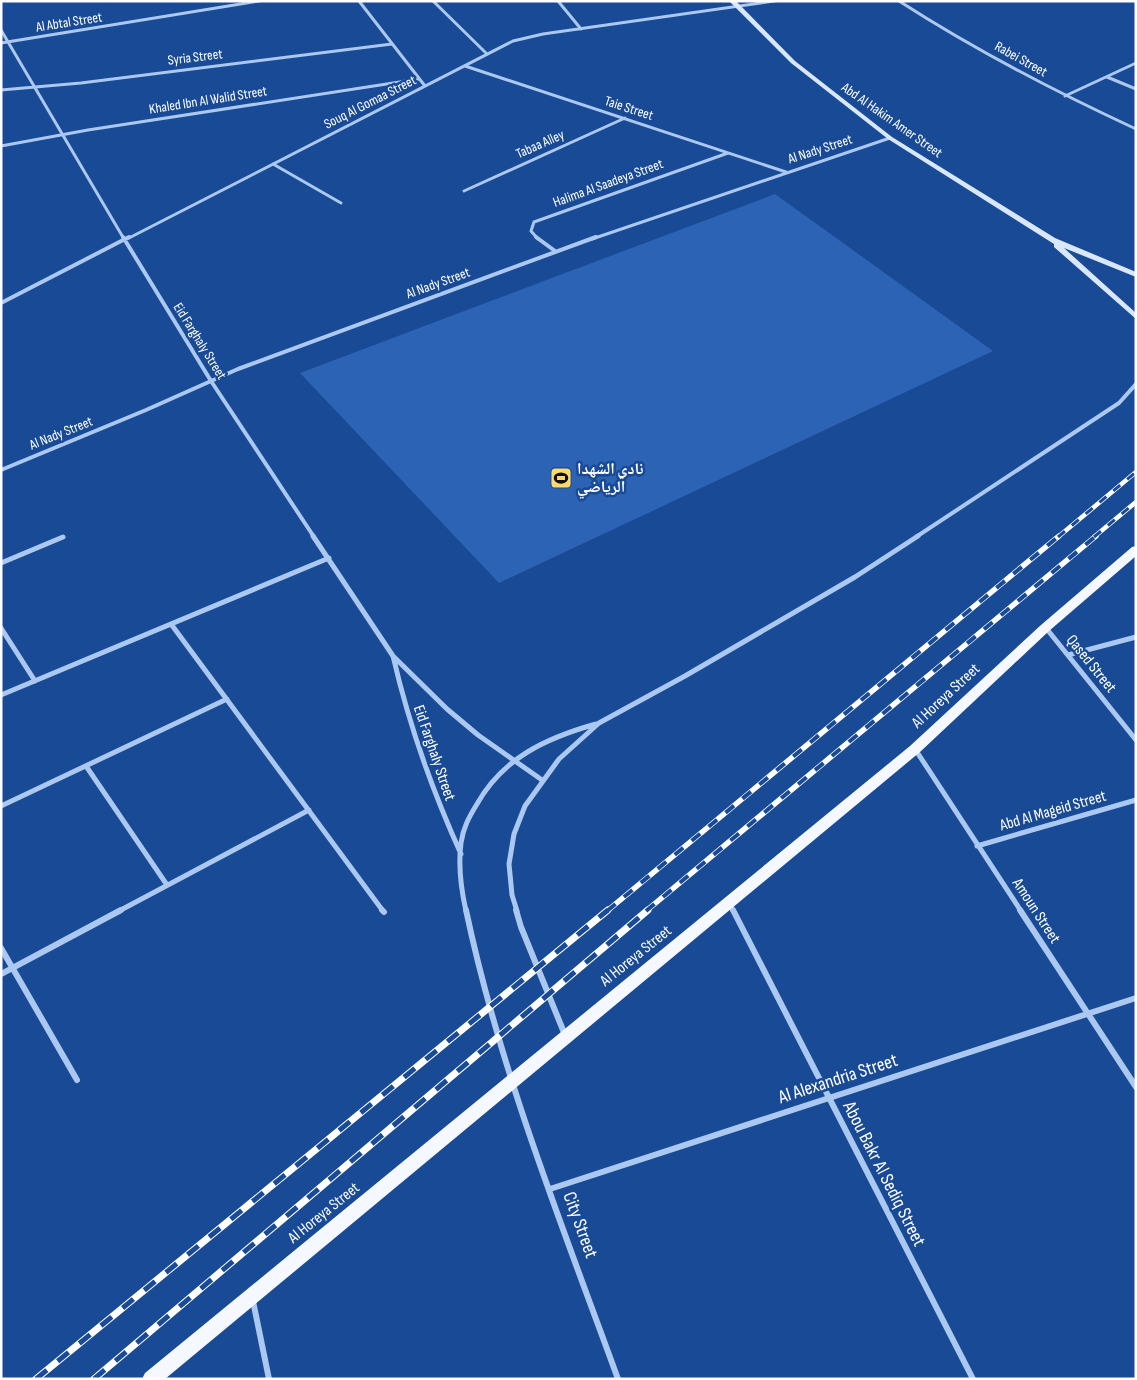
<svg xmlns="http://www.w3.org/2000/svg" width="1137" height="1380" viewBox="0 0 1137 1380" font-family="'Sofia Sans Condensed','Noto Naskh Arabic',sans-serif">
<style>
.green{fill:#2c63b4}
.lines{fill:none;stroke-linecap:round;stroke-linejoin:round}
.street-far3{stroke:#abc8f0;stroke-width:3}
.street-far2{stroke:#abc8f0;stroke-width:4}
.street-far1{stroke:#abc8f0;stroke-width:5}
.street{stroke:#abc8f0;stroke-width:6}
.secondary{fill:#d9e7fb;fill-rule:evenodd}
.primary{fill:#f5f8ff;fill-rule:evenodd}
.rail-far2-casing{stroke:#fff;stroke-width:4.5}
.rail-far1-casing{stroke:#fff;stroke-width:5.5}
.rail-casing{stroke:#fff;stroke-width:7}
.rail-far2{stroke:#194a96;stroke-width:3;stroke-dasharray:9;stroke-linecap:butt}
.rail-far1{stroke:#194a96;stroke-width:4;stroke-dasharray:11;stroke-linecap:butt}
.rail{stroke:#194a96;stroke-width:5;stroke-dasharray:14;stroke-linecap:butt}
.labels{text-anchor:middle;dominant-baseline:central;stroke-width:5;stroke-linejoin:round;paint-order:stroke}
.far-street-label{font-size:14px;fill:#fff;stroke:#194a96}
.poi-label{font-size:16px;font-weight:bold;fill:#fff;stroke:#194a96;text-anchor:start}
.street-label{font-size:16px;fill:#fff;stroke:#194a96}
.near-street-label{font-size:19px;fill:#fff;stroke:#194a96}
</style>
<rect width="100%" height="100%" fill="#194a96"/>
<!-- green -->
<path class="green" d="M775 194 993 351 499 583 300 373Z"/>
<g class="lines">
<!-- street-far3 -->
<path class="street-far3" d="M359 1 425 86
M433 1 487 54
M558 1 581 29
M899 1C975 50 1054 91 1136 129
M1 30 124 239
M1 43 259 1
M465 66 786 172
M1107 77 1136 89
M1 90 81 83 392 44
M1065 96 1136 63
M1 146 88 130 419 79
M273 164 341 203
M464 191 625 118
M127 239 513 41 543 34 774 1
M538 239 531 231 534 222 728 153
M592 239 890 138"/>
<!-- street-far2 -->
<path class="street-far2" d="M123 237 211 381 314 537
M536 237 555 251
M1 303 129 237
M1 470 146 410 238 369 596 237
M916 537 1119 403 1136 384"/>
<!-- street-far1 -->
<path class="street-far1" d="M313 536 393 656 447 709 478 735 542 780
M1 563 63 537
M171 624 383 911
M1 628 35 681
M1046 628 1136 740
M1068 655 1136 637
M393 656C409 725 432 790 461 854
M1 695 329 558
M915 749 1021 911
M86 766 167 885
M1 806 227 699
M977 846 1136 800
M729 903 733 911
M119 911 309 810
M466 911C461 889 458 866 461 843 463 828 469 817 477 804 503 758 546 738 596 724
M517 911 512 895 509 864 514 834 525 806 559 759 599 723 685 676 855 577 918 536"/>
<!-- street -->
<path class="street" d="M382 910 384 912
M466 910C500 1071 562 1225 618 1379
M516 910 521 927 565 1035
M733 910 973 1379
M1020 910 1136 1087
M1 948 77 1080
M1 974 121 910
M550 1189 1136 998
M253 1301 269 1379"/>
<!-- secondary -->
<path class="secondary" d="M729 1H736L795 61 892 137 1055 238 1136 272V277L1064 248 1136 313V319L1054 247V244L888 139 791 63Z"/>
<!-- primary -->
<path class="primary" d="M1136 546V556L1049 631 920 752 165 1379H142L145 1373 910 746 1041 625 1132 547Z"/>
<!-- rail-far2 casing -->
<g class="rail-far2-casing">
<path id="rail-far2" d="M1058 537 1136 472
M1094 537 1136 502"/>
</g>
<!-- rail-far1 casing -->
<g class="rail-far1-casing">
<path id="rail-far1" d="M607 911 1059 536
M646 911 1096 536"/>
</g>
<!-- rail casing -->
<g class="rail-casing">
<path id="rail" d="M36 1379 608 910
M94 1379 648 910"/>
</g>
<!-- rail-far2 -->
<use href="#rail-far2" class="rail-far2"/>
<!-- rail-far1 -->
<use href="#rail-far1" class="rail-far1"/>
<!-- rail -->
<use href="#rail" class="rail"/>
</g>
<!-- icons -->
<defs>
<g id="stadium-square" transform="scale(1.125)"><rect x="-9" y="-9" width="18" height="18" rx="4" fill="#ffda6b" stroke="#194a96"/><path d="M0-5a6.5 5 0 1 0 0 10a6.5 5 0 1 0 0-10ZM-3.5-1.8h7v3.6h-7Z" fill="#111"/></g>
</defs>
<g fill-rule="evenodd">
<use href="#stadium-square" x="561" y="478"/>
</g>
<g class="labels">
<!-- far-street labels -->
<g class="far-street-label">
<text transform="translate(69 22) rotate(-9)">Al Abtal Street</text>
<text transform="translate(195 57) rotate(-7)">Syria Street</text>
<text transform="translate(1021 59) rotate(29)">Rabei Street</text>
<text transform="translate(208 100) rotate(-9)">Khaled Ibn Al Walid Street</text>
<text transform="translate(370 102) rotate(-27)">Souq Al Gomaa Street</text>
<text transform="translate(629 108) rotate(18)">Taie Street</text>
<text transform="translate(892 120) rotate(35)">Abd Al Hakim Amer Street</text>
<text transform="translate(540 144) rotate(-24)">Tabaa Alley</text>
<text transform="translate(820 149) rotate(-18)">Al Nady Street</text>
<text transform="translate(608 183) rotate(-20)">Halima Al Saadeya Street</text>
<text transform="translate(438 283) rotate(-20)">Al Nady Street</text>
<text transform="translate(200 341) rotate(58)">Eid Farghaly Street</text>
<text transform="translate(61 433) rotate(-22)">Al Nady Street</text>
</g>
<!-- poi labels -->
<g class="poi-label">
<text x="577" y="469">نادي الشهدا<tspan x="577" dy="18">الرياضي</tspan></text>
</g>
<!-- street labels -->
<g class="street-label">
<text transform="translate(1091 664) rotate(51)">Qased Street</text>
<text transform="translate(946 696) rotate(-43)">Al Horeya Street</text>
<text transform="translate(434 753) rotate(71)">Eid Farghaly Street</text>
<text transform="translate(1053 811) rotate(-16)">Abd Al Mageid Street</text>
<text transform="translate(1036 911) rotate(57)">Amoun Street</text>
<text transform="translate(636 956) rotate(-39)">Al Horeya Street</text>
<text transform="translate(324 1213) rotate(-39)">Al Horeya Street</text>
</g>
<!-- near-street labels -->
<g class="near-street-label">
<text transform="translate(838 1079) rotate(-18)">Al Alexandria Street</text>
<text transform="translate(884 1174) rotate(63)">Abou Bakr Al Sediq Street</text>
<text transform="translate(580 1225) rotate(70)">City Street</text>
</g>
</g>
<!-- border -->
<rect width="1137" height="1380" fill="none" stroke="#ffffff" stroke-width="5"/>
</svg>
